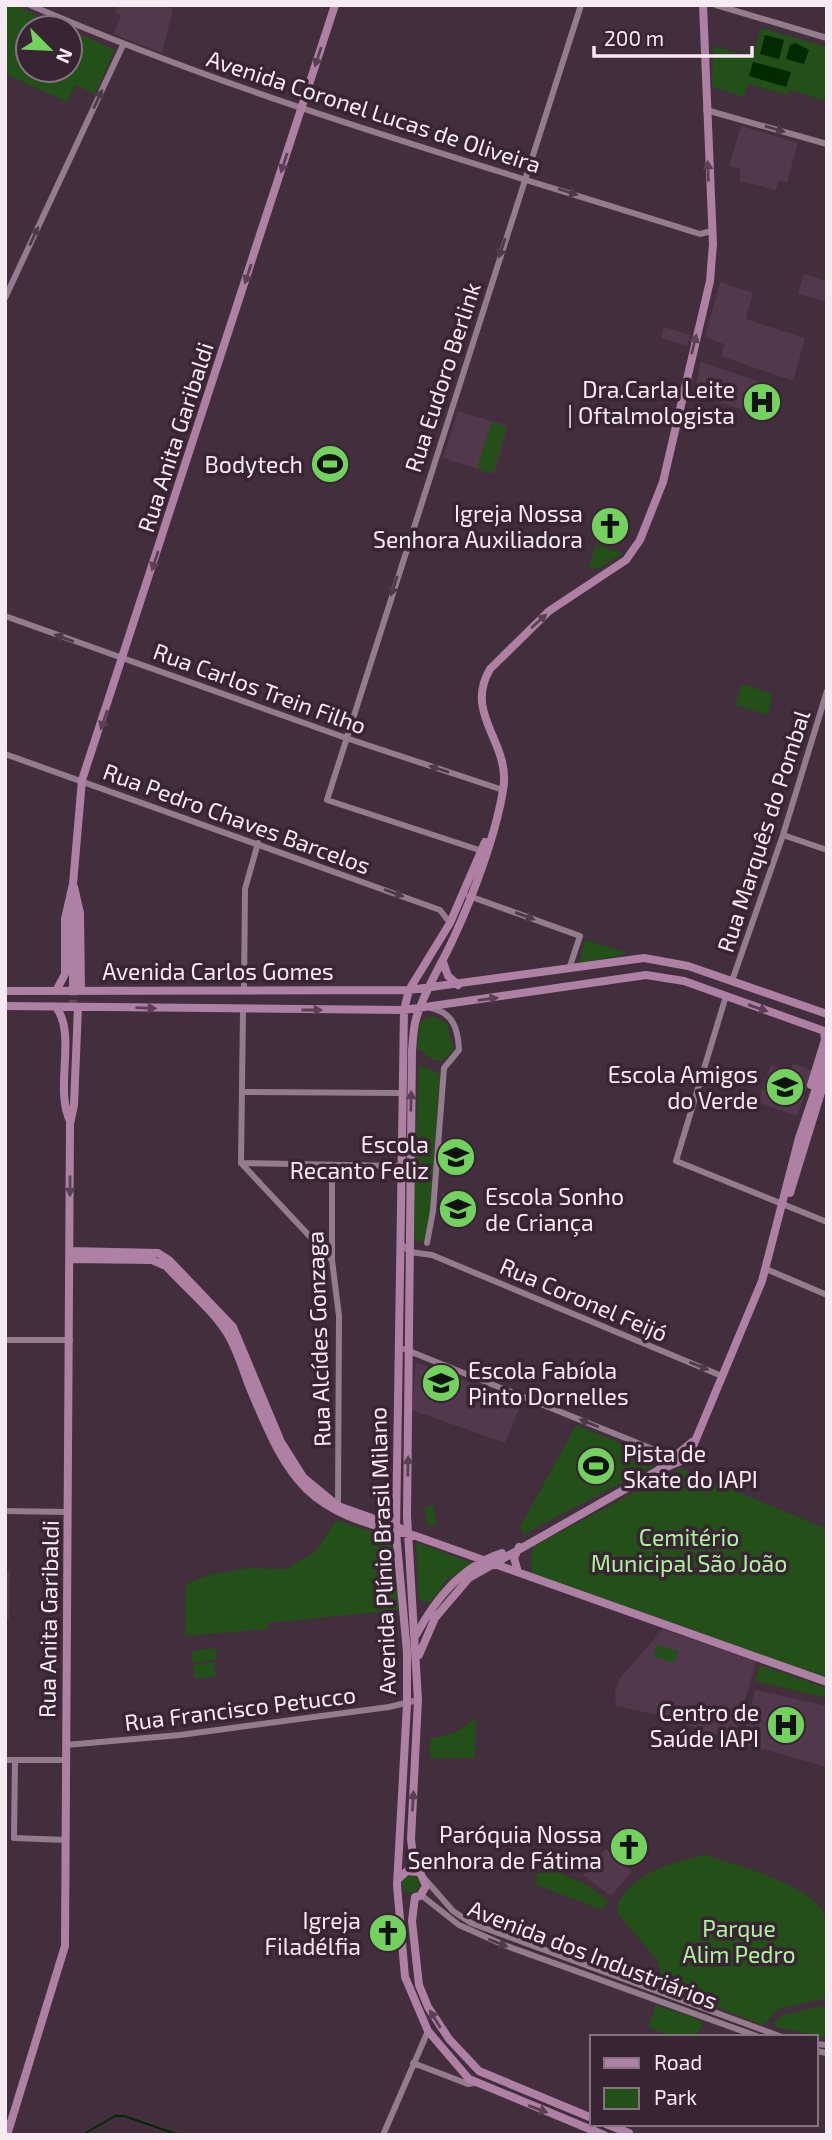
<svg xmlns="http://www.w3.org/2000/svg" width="832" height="2140" viewBox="0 0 832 2140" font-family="'Exo 2',sans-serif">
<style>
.built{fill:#52384c}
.green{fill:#234f18}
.water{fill:#022900}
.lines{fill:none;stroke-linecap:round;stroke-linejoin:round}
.stream{stroke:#022900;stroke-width:2}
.major-tunnel{stroke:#5d4a58;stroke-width:8;stroke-dasharray:8 4;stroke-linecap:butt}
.minor{stroke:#947c8e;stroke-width:6}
.major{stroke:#ae80a4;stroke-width:8}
.oneway{fill:#5b4055}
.oneway2{fill:#4f3a4a}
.labels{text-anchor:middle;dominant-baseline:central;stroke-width:7;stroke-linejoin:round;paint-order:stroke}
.street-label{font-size:23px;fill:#f7eaf3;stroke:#382433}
.poi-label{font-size:23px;fill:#f7eaf3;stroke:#382433;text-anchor:end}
.park-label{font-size:23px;fill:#abf49b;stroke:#382433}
</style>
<rect width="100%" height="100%" fill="#422e3d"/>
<!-- built -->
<path class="built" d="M118 5H164L173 9 162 53 113 34 121 16 115 13Z
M741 126 798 143 787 182 779 180 776 190 740 181V169L729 166Z
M804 274 827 281V302L798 294Z
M720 282 753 293 746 319 805 338 793 381 721 356 724 344 705 337Z
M664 327 690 335 687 346 661 338Z
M701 362 760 382 750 412 694 394Z
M458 411 508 426 494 474 443 458Z
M793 1063 813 1071 797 1116 758 1102 771 1065 790 1071Z
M442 1192 470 1204 466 1220 440 1204Z
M416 1362 521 1403 505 1443 412 1410Z
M5 1571H10L9 1619H5Z
M663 1629 756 1662 733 1741 659 1715 616 1706 615 1692 620 1678Z
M755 1690 827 1706V1767L741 1743Z
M606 1849 632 1871 611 1896 583 1875Z"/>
<!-- green -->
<path class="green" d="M5 5H14L65 28H28V70H70V30L115 50 95 94 75 85 67 102 5 74Z
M761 28 827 47V101L789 90 787 95 748 84 744 97 712 87 713 46 752 57Z
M492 422 507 427 493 473 477 468Z
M596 545 623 553 599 568H588Z
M742 684 773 694 767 715 735 705Z
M585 940 625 952 626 954 579 964Z
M433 1016 447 1024 454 1049 443 1061 433 1060 417 1048 420 1021Z
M419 1065 440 1074 430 1221 426 1238 419 1243 411 1236Z
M576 1425 663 1461 524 1534 520 1527Z
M680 1468 827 1529V1678L532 1573 531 1555 534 1546Z
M433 1505 437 1524 428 1526 424 1507Z
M336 1520 392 1538 399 1610 267 1623 268 1629 185 1636 186 1584 212 1574 249 1568 287 1569 317 1550Z
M416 1542 472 1563 447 1580 430 1603 419 1600Z
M657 1645 678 1651 674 1663 653 1656Z
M215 1648 217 1659 193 1663 191 1651Z
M214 1662 216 1676 195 1679 193 1665Z
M760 1665 827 1688V1698L755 1681Z
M476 1717 475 1758H430V1738C450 1736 462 1731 476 1717Z
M706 1855C737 1866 818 1885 827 1921 832 1941 827 1977 827 1998L778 2009 764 2025 663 1987 658 1961 618 1914V1902C639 1871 671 1862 706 1855Z
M557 1872 587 1885 608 1901 603 1910 536 1885 537 1873Z
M402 1884a9 9 0 1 1 18 0a9 9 0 1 1-18 0Z
M656 2005 703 2021 697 2037H674L648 2027Z
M827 2005V2038L776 2027 773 2023 783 2015Z"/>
<!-- water -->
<path class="water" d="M765 35 784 40 779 59 760 54Z
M796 43 809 50 804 64 786 59 790 45Z
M753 62 791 72 786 87 749 76Z"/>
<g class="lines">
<!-- stream -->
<path class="stream" d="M82 2135 115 2116H124L179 2135"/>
<!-- major-tunnel -->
<path class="major-tunnel" d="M73 988V1011"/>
<!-- minor -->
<path class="minor" d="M30 5C247 99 475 163 700 234L712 231
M716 5 827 38
M706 110 827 144
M5 298 123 45
M5 616 346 738 503 790
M5 754 440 910 450 923
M783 835 827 850
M479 850 327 800 581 5
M469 896 580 936 569 969
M732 981 783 835 827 691
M244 990 245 889 258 843
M726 996 676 1161 827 1222
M242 1092 400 1093
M241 1163 399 1166
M241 1163 243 1010
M241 1163 332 1260
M332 1165V1260L339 1316 338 1506
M400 1243 410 1252 432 1255 722 1376
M427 1243 433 1211 444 1068 459 1050C458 1028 453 1013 431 1008
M766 1269 827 1295
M5 1340H70
M404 1349 675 1458
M5 1511 68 1512
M66 1745 180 1735 389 1707 418 1700
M5 1760H66
M15 1760 14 1838 66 1840
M424 1878 453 1911 471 1923 782 2037
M421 1895 459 1925 504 1945 759 2037
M816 2044 827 2045
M816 2051 827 2053
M413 2063 468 2084 474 2083
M383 2135 428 2031"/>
<!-- major -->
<path class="major" d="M485 842 450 923 409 990 404 1010 396 1533 407 1652V1704L397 1885 405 1977 428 2031 469 2079 604 2135
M74 887 80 913 81 991
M443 962 448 976 458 985
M73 988V901
M5 991 409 990 644 958 688 966 827 1014
M56 991 65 974V919L73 884 82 780 335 5
M5 1006 404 1010 646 975 684 981 827 1032
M56 1007C77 1035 54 1087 70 1121
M811 1085 825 1040 824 1031
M790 1193 827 1073
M70 1251 158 1253 169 1260 233 1327 281 1442 303 1477 338 1506 400 1528
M70 1259 152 1260 166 1266C184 1286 213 1310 227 1333 237 1349 243 1370 250 1388 290 1485 307 1512 413 1535L827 1682
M657 1471 685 1459 691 1451 762 1281 799 1138 827 1056
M518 1572 514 1558 519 1547
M416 1635C436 1598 462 1566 502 1553
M419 1655 435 1618 469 1578 657 1471 692 1442
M398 1879 407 1871 418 1872
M592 2118 479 2071 449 2039 428 2007 419 1985 412 1921 415 1897 420 1896 426 1886 413 1856 411 1839 418 1700 407 1516 412 1051C413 1041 413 1029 416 1019 424 991 442 964 454 937 473 896 496 834 503 790 512 743 463 715 490 669L549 611 626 560 640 540 663 482 710 281 713 244 703 5
M606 2124 629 2133
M7 2135 65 1946 70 1124 74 1105 78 1007"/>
</g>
<!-- one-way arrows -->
<defs><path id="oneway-solid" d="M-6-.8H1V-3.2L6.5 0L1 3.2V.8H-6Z" transform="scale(1.75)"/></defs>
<g class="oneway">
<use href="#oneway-solid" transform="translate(318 57) rotate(108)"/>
<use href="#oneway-solid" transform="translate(284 163) rotate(108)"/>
<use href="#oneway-solid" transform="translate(708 171) rotate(-92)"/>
<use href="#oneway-solid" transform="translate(248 274) rotate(108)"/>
<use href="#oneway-solid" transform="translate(694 344) rotate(-76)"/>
<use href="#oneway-solid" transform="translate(155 561) rotate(108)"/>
<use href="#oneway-solid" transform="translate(539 621) rotate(-42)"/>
<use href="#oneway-solid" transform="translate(104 720) rotate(109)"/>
<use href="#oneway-solid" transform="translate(488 999) rotate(-8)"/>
<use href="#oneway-solid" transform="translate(146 1008) rotate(2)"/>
<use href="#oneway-solid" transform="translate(758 1008) rotate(19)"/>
<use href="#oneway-solid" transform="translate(312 1010)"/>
<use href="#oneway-solid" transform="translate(411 1101) rotate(-89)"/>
<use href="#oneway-solid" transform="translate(70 1186) rotate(90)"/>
<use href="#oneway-solid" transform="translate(408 1466) rotate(-89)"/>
<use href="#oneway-solid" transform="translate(413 1801) rotate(-87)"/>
<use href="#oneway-solid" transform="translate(435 2019) rotate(-122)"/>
<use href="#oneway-solid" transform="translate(538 2109) rotate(20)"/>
</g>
<g class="oneway2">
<use href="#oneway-solid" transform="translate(98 99) rotate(-65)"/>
<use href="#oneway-solid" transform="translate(775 129) rotate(16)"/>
<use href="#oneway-solid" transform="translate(568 192) rotate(18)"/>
<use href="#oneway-solid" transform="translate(34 236) rotate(-65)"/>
<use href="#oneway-solid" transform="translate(502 248) rotate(108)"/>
<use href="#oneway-solid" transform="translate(394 586) rotate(108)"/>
<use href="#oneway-solid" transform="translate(64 638) rotate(-160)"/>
<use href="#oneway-solid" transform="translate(439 769) rotate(-162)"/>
<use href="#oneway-solid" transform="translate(394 893) rotate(20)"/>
<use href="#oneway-solid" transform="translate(525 916) rotate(20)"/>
<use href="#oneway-solid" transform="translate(699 1366) rotate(22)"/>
<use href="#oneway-solid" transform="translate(589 1423) rotate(-158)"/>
<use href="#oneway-solid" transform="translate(498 1943) rotate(22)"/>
</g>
<!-- icons -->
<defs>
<g id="hospital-disc" transform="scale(2.0125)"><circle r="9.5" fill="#72d25d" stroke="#382433"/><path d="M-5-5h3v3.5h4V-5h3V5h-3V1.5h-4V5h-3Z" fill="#111"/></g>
<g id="stadium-disc" transform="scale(2.0125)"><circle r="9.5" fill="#72d25d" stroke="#382433"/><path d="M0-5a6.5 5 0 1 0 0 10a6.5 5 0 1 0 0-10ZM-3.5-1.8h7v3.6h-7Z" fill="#111"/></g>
<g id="church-disc" transform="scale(2.0125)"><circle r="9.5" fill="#72d25d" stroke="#382433"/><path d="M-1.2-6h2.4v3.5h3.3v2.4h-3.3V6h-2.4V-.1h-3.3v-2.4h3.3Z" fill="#111"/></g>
<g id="school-disc" transform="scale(2.0125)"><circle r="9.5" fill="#72d25d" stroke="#382433"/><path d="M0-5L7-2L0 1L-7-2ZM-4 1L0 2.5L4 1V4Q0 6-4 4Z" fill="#111"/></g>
</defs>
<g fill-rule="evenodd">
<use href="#hospital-disc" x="762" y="402"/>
<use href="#stadium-disc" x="330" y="464"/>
<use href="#church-disc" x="610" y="526"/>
<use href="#school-disc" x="785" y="1087"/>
<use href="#school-disc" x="456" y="1157"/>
<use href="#school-disc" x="458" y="1209"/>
<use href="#school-disc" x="441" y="1383"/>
<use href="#stadium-disc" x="596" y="1466"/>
<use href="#hospital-disc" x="786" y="1725"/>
<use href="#church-disc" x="629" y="1847"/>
<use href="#church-disc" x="388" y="1933"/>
</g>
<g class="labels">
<!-- street labels -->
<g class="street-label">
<text transform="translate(374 111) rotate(18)">Avenida Coronel Lucas de Oliveira</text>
<text transform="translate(442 377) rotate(-72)">Rua Eudoro Berlink</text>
<text transform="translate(175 437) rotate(-72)">Rua Anita Garibaldi</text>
<text transform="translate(260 688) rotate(20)">Rua Carlos Trein Filho</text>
<text transform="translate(237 818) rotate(20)">Rua Pedro Chaves Barcelos</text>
<text transform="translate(763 831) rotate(-72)">Rua Marquês do Pombal</text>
<text x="218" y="971">Avenida Carlos Gomes</text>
<text transform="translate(584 1299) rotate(23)">Rua Coronel Feijó</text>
<text transform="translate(318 1339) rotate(-92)">Rua Alcídes Gonzaga</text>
<text transform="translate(382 1551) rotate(-92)">Avenida Plínio Brasil Milano</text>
<text transform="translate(48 1619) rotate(-89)">Rua Anita Garibaldi</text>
<text transform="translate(240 1708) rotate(-7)">Rua Francisco Petucco</text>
<text transform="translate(593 1954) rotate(21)">Avenida dos Industriários</text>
</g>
<!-- poi labels -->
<g class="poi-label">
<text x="735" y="389">Dra.Carla Leite<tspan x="735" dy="26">| Oftalmologista</tspan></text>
<text x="303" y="464">Bodytech</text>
<text x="583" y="513">Igreja Nossa<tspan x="583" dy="26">Senhora Auxiliadora</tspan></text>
<text x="758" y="1074">Escola Amigos<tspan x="758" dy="26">do Verde</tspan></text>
<text x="429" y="1144">Escola<tspan x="429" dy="26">Recanto Feliz</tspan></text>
<text x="485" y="1196" text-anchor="start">Escola Sonho<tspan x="485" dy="26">de Criança</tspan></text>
<text x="468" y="1370" text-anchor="start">Escola Fabíola<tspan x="468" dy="26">Pinto Dornelles</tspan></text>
<text x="623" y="1453" text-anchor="start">Pista de<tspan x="623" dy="26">Skate do IAPI</tspan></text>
<text x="759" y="1712">Centro de<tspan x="759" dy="26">Saúde IAPI</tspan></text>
<text x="602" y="1834">Paróquia Nossa<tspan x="602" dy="26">Senhora de Fátima</tspan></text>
<text x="361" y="1920">Igreja<tspan x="361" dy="26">Filadélfia</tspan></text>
</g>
<!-- park labels -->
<g class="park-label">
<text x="689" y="1537">Cemitério<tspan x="689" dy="26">Municipal São João</tspan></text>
<text x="739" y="1928">Parque<tspan x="739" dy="26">Alim Pedro</tspan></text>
</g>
</g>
<!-- border -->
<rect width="832" height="2140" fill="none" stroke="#f7eaf3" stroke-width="14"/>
<!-- legend -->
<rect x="590" y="2035" width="228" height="91" fill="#382433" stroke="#847380" stroke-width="2"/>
<rect x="604" y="2058" width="35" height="10" fill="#ae80a4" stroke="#847380" stroke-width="2"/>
<text x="654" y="2070" font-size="21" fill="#f7eaf3">Road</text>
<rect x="604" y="2088" width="35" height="21" fill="#234f18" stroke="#847380" stroke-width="2"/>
<text x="654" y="2105" font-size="21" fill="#f7eaf3">Park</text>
<!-- north arrow -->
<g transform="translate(49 49) rotate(114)"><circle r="33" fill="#382433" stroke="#847380" stroke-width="2"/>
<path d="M0-5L12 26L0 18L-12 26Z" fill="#72d25d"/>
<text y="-10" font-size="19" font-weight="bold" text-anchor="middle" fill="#f7eaf3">N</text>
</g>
<!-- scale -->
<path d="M594 46v10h158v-10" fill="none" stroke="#f7eaf3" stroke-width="3.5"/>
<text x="604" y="46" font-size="21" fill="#f7eaf3" stroke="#382433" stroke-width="5" paint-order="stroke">200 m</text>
</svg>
